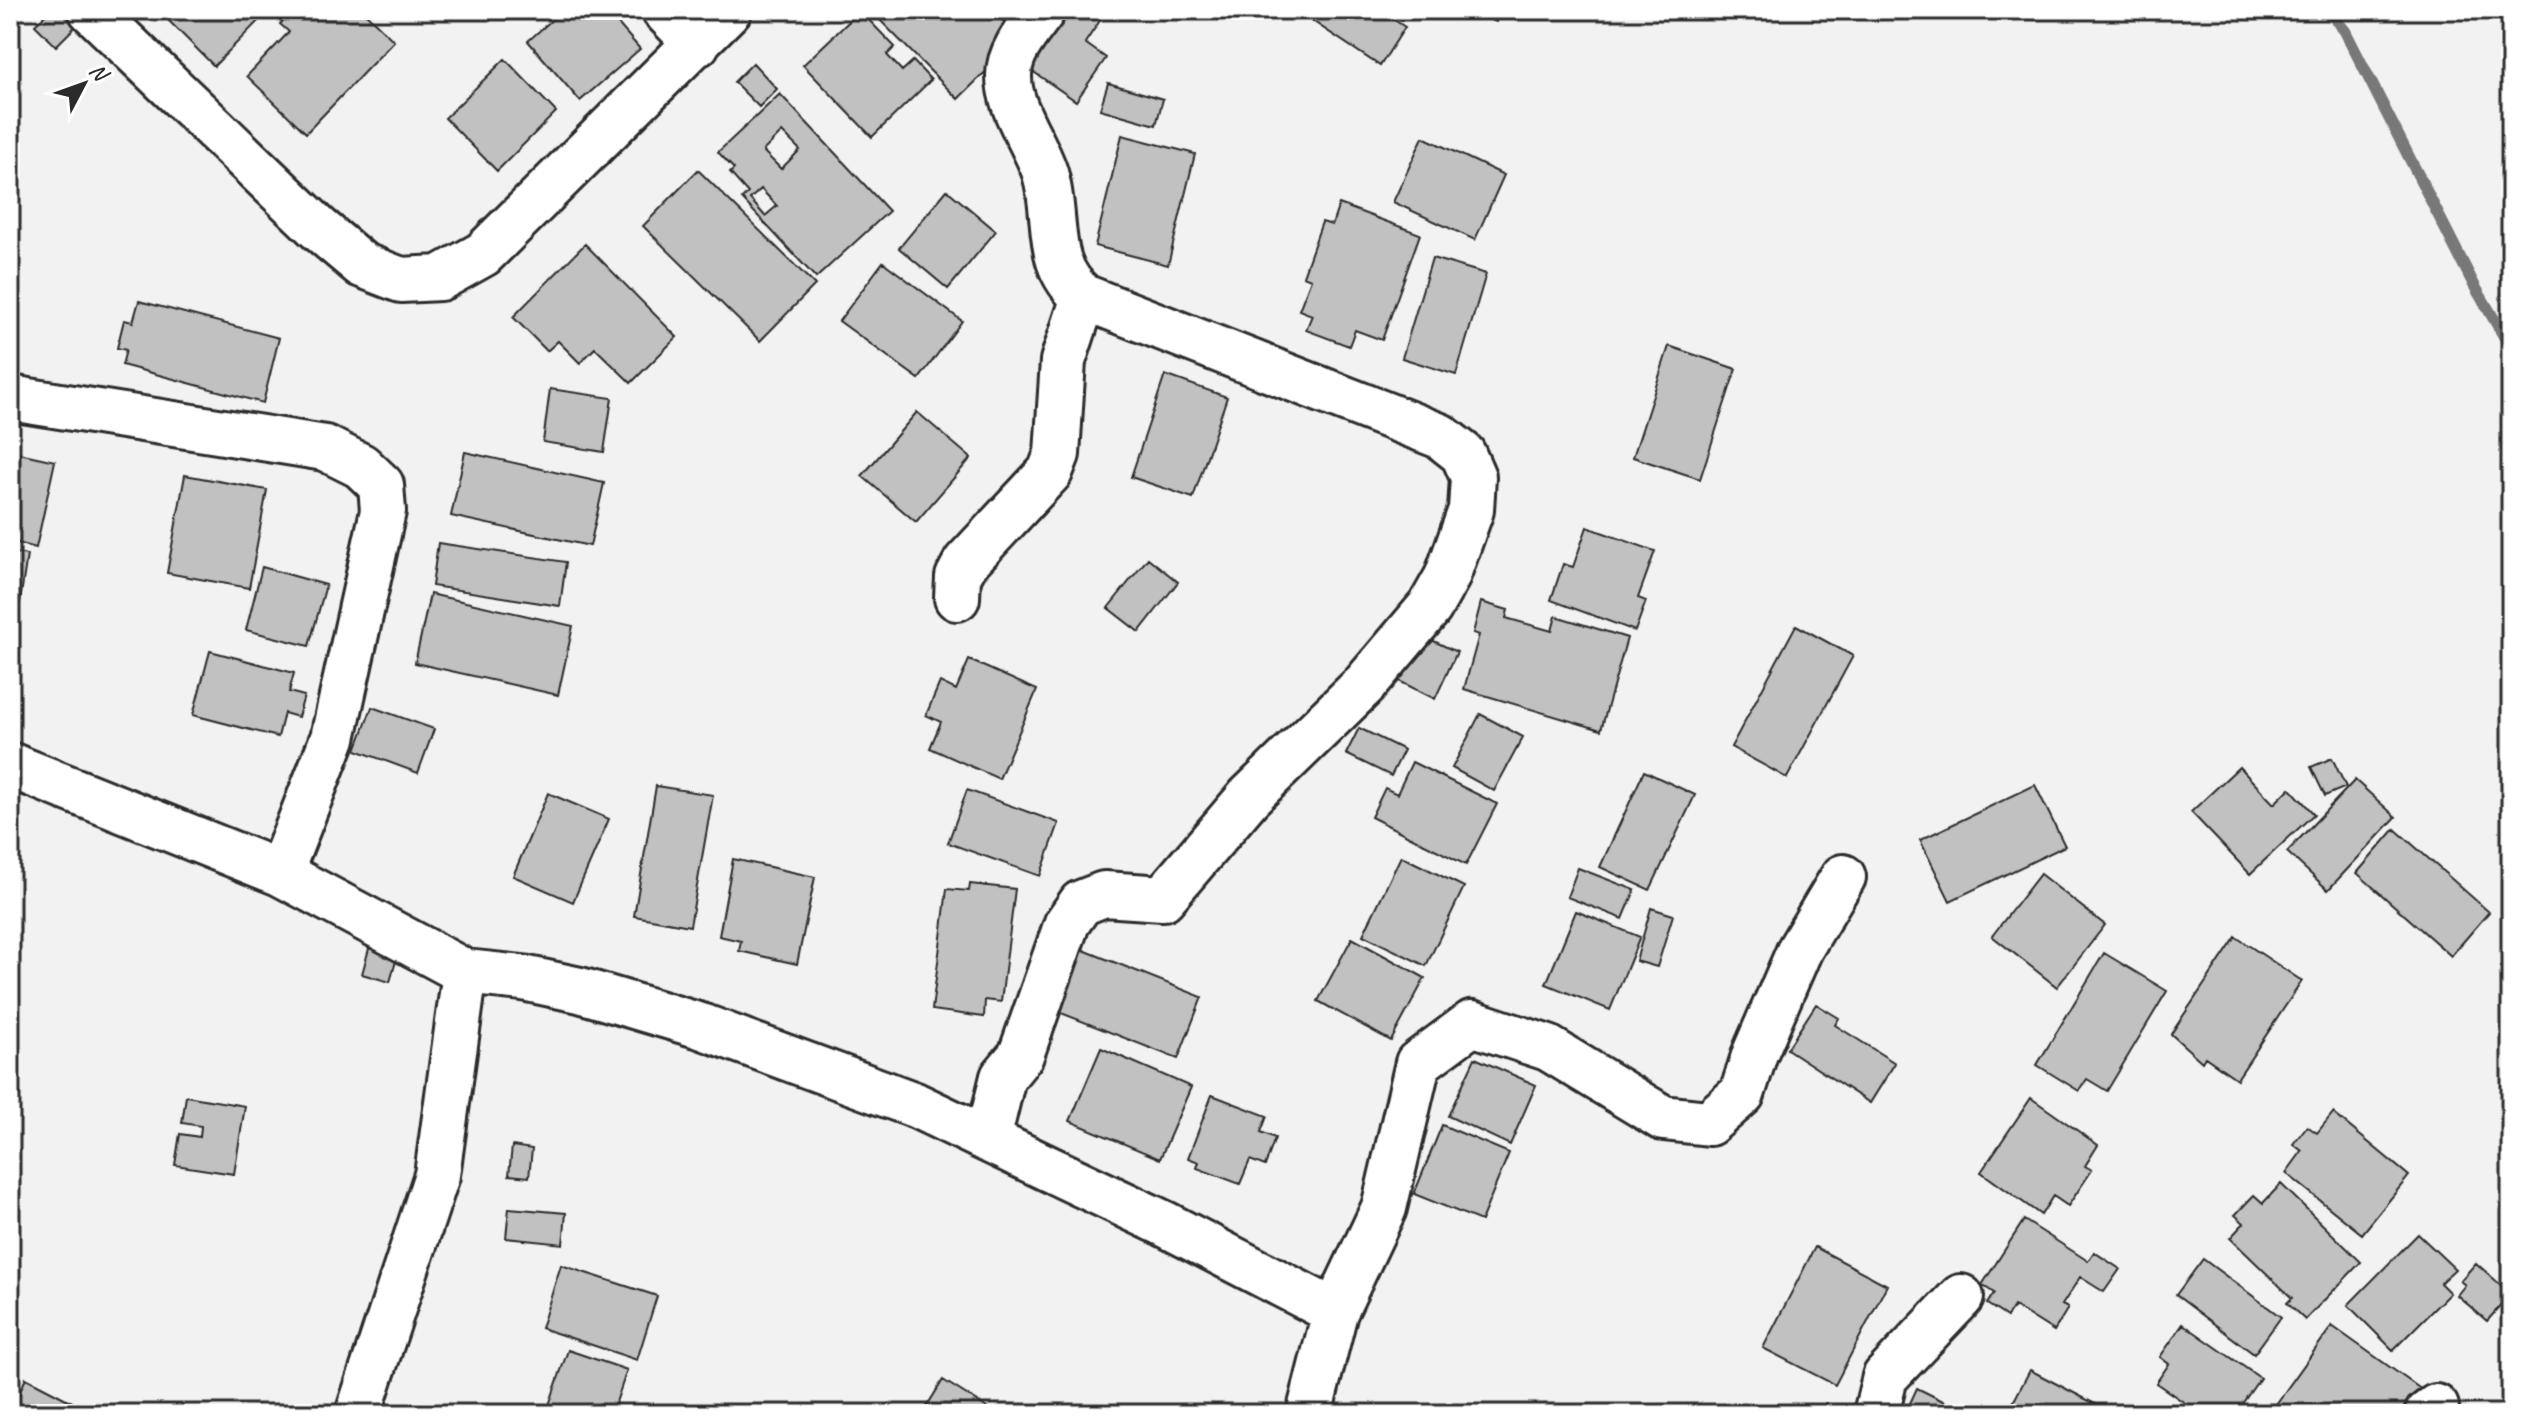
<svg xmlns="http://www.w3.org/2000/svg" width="2521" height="1424" viewBox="0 0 2521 1424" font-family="Caveat,sans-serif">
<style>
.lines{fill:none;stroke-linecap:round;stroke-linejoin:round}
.stream{stroke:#787878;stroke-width:12}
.building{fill:#c1c1c1;stroke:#2b2b2b;stroke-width:2;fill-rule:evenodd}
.minor-casing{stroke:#2b2b2b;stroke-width:50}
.minor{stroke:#fff;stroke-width:44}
</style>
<rect width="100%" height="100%" fill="#f2f2f2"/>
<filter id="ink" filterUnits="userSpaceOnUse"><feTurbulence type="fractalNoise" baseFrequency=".0125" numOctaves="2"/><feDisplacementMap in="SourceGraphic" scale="16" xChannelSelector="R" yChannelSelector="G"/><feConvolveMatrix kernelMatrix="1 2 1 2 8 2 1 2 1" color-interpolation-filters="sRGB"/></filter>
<g filter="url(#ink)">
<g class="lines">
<!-- stream -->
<path class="stream" d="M2328 10 2345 31 2474 285 2511 348"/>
</g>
<!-- building -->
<path class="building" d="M50 10H63L77 25 56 46 35 25Z
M158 10H269L214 66Z
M293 10H362L394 41 306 133 247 76 289 32 280 24Z
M563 10H606L640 49 580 101 528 41Z
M870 10H992L1020 38 958 99Z
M1063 10H1107L1085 43 1106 58 1076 101 1025 66Z
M1296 10H1379L1405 27 1380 66Z
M1469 10H1501L1496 22Z
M860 11 895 47 887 55 902 71 913 61 931 80 872 137 803 65Z
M505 59 556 112 497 171 445 118Z
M753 63 777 89 759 107 734 82Z
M1108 83 1163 99 1156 125 1100 109Z
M780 94 889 211 816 278 742 199 748 193 730 173 734 169 718 152ZM782 132 800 150 781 169 763 151ZM761 189 777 206 765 216 750 199Z
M1122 135 1195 154 1168 265 1095 246Z
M1423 137 1504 175 1475 240 1393 202Z
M698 170 815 285 760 341 643 226Z
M947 190 996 231 948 289 899 248Z
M1339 204 1420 234 1382 340 1355 330 1349 346 1306 330 1312 315 1299 310 1311 279 1303 276 1322 222 1332 225Z
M585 244 677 337 631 383 595 348 580 363 558 341 547 351 513 317Z
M1432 258 1486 274 1456 375 1402 358Z
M883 262 962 321 919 379 839 321Z
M139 301 279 338 263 403 122 365 126 350 117 348 124 320 133 322Z
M1669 346 1736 369 1700 479 1633 457Z
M1165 375 1227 397 1193 498 1131 477Z
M550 389 612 398 604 452 543 442Z
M917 412 971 458 916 522 862 476Z
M10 451 55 461 36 548 10 541Z
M465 452 604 483 590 546 451 516Z
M185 475 267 490 249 588 167 573Z
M1587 527 1655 551 1638 598 1646 601 1635 631 1551 600 1563 564 1573 567Z
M438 543 566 562 560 606 432 586Z
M10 552 27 555 20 602 10 600Z
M1148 558 1178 582 1139 632 1108 608Z
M262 567 326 585 309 646 246 630Z
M430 594 573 626 558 695 415 663Z
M1481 602 1508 610 1506 618 1552 631 1556 616 1627 638 1601 730 1464 689 1479 635 1473 633Z
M1796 625 1853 656 1787 778 1731 747Z
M1421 635 1457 652 1435 699 1399 681Z
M210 651 294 673 289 692 304 696 298 717 284 713 278 737 193 715Z
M969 660 1037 690 999 779 930 748 941 722 926 715 940 682 956 690Z
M372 707 434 729 418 773 356 750Z
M1480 714 1523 737 1494 791 1452 768Z
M1359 728 1404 750 1391 776 1346 754Z
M2332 758 2346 787 2325 796 2311 767Z
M1412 762 1497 804 1466 865 1371 817 1385 788 1397 794Z
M2239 767 2274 804 2290 788 2314 814 2250 874 2191 812Z
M1644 771 1695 795 1650 890 1600 867Z
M2355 780 2396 817 2328 890 2287 852Z
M2035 785 2065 846 1950 901 1920 840Z
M656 786 713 795 690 926 634 916Z
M967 790 1059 823 1040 876 948 843Z
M548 793 609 819 573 902 513 876Z
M2395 829 2489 912 2451 956 2357 873Z
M1401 856 1464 887 1426 966 1363 935Z
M733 859 815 877 797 964 739 951 741 941 719 936Z
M1578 868 1635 890 1623 919 1567 897Z
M2040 874 2105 925 2057 987 1992 936Z
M970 884 1015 889 1001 1002 985 1000 984 1017 932 1010 947 889 969 891Z
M1651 908 1673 915 1657 967 1636 961Z
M1576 911 1640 937 1610 1010 1546 984Z
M2236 937 2302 981 2237 1079 2205 1057 2202 1062 2171 1034Z
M1352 938 1425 978 1391 1041 1318 1001Z
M370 945 398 954 390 982 362 974Z
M1081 949 1202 997 1178 1059 1056 1011Z
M2104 953 2167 991 2107 1091 2087 1079 2079 1091 2037 1065Z
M1816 1004 1839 1018 1835 1025 1895 1063 1870 1103 1787 1049Z
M1101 1048 1191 1087 1160 1159 1070 1121Z
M1475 1058 1536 1085 1510 1145 1448 1116Z
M1212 1095 1267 1116 1261 1132 1275 1138 1265 1166 1250 1160 1240 1184 1197 1168 1199 1162 1188 1158Z
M186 1096 245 1106 234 1174 175 1165 180 1134 200 1137 201 1126 182 1123Z
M2031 1098 2098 1145 2085 1166 2092 1170 2068 1206 2053 1196 2041 1215 1981 1172Z
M2333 1113 2409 1176 2362 1234 2286 1173 2302 1151 2293 1144 2307 1126 2317 1133Z
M1442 1125 1509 1153 1481 1221 1414 1194Z
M512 1146 532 1149 529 1177 509 1175Z
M2281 1184 2361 1262 2305 1320 2287 1303 2292 1298 2230 1238 2244 1223 2235 1215 2254 1195 2263 1203Z
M509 1208 566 1213 563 1244 506 1238Z
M2024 1220 2088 1261 2094 1252 2120 1269 2104 1292 2080 1277 2062 1305 2068 1308 2054 1331 2014 1306 2007 1317 1987 1304 1994 1293 1982 1285Z
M2418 1234 2455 1269 2440 1283 2450 1293 2393 1350 2348 1305Z
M1815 1247 1887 1285 1835 1385 1763 1348Z
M2203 1259 2281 1317 2254 1354 2176 1295Z
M2476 1263 2511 1294 2487 1321 2457 1295 2465 1285 2460 1281Z
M561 1265 657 1296 637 1360 541 1328Z
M2183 1324 2260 1378 2235 1414H2201L2156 1383 2169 1364 2160 1357Z
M2332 1326 2429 1395 2416 1414H2269Z
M568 1350 627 1370 612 1414H546Z
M2030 1370 2099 1406 2095 1414H2007Z
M26 1378 95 1414H10Z
M943 1380 997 1414H922Z
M1917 1388 1969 1414H1905Z"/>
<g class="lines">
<!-- minor casing -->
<g class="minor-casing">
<path id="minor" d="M91 10 318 228 362 265 401 280 440 278 483 254 729 10
M664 10 697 44
M10 398 325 448 361 466 381 485 383 511 333 738 280 873
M957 598 958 577 966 562 1050 472 1057 454 1063 361 1084 297
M10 765 280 873 465 972 523 978 580 990 701 1026 915 1105 1163 1223 1335 1312
M988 1139 1003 1077 1021 1055 1067 923 1081 903 1104 894 1163 898 1249 797 1364 685 1430 607 1447 577 1471 510 1473 477 1463 454 1440 436 1084 297C1043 263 1059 219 1045 173 1035 142 1008 108 1009 75 1009 51 1030 28 1043 10
M358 1414 437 1175 465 972
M1309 1414 1335 1312 1384 1208 1418 1063 1472 1023 1548 1048 1663 1118 1709 1123 1742 1094 1755 1053 1800 949 1843 877
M1876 1414 1885 1377 1961 1297
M2427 1414 2436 1407"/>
</g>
<!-- minor -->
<use href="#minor" class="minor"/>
</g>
</g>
<!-- margin -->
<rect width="2521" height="1424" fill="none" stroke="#fff" stroke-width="40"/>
<rect x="20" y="20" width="2481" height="1384" fill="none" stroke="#2b2b2b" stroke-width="3" filter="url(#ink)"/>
<!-- north arrow -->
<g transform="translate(84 84) rotate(49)" stroke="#ffffff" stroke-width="6" paint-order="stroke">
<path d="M0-6L14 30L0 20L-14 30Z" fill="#2b2b2b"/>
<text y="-12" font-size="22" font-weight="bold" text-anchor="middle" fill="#2b2b2b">N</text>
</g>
</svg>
